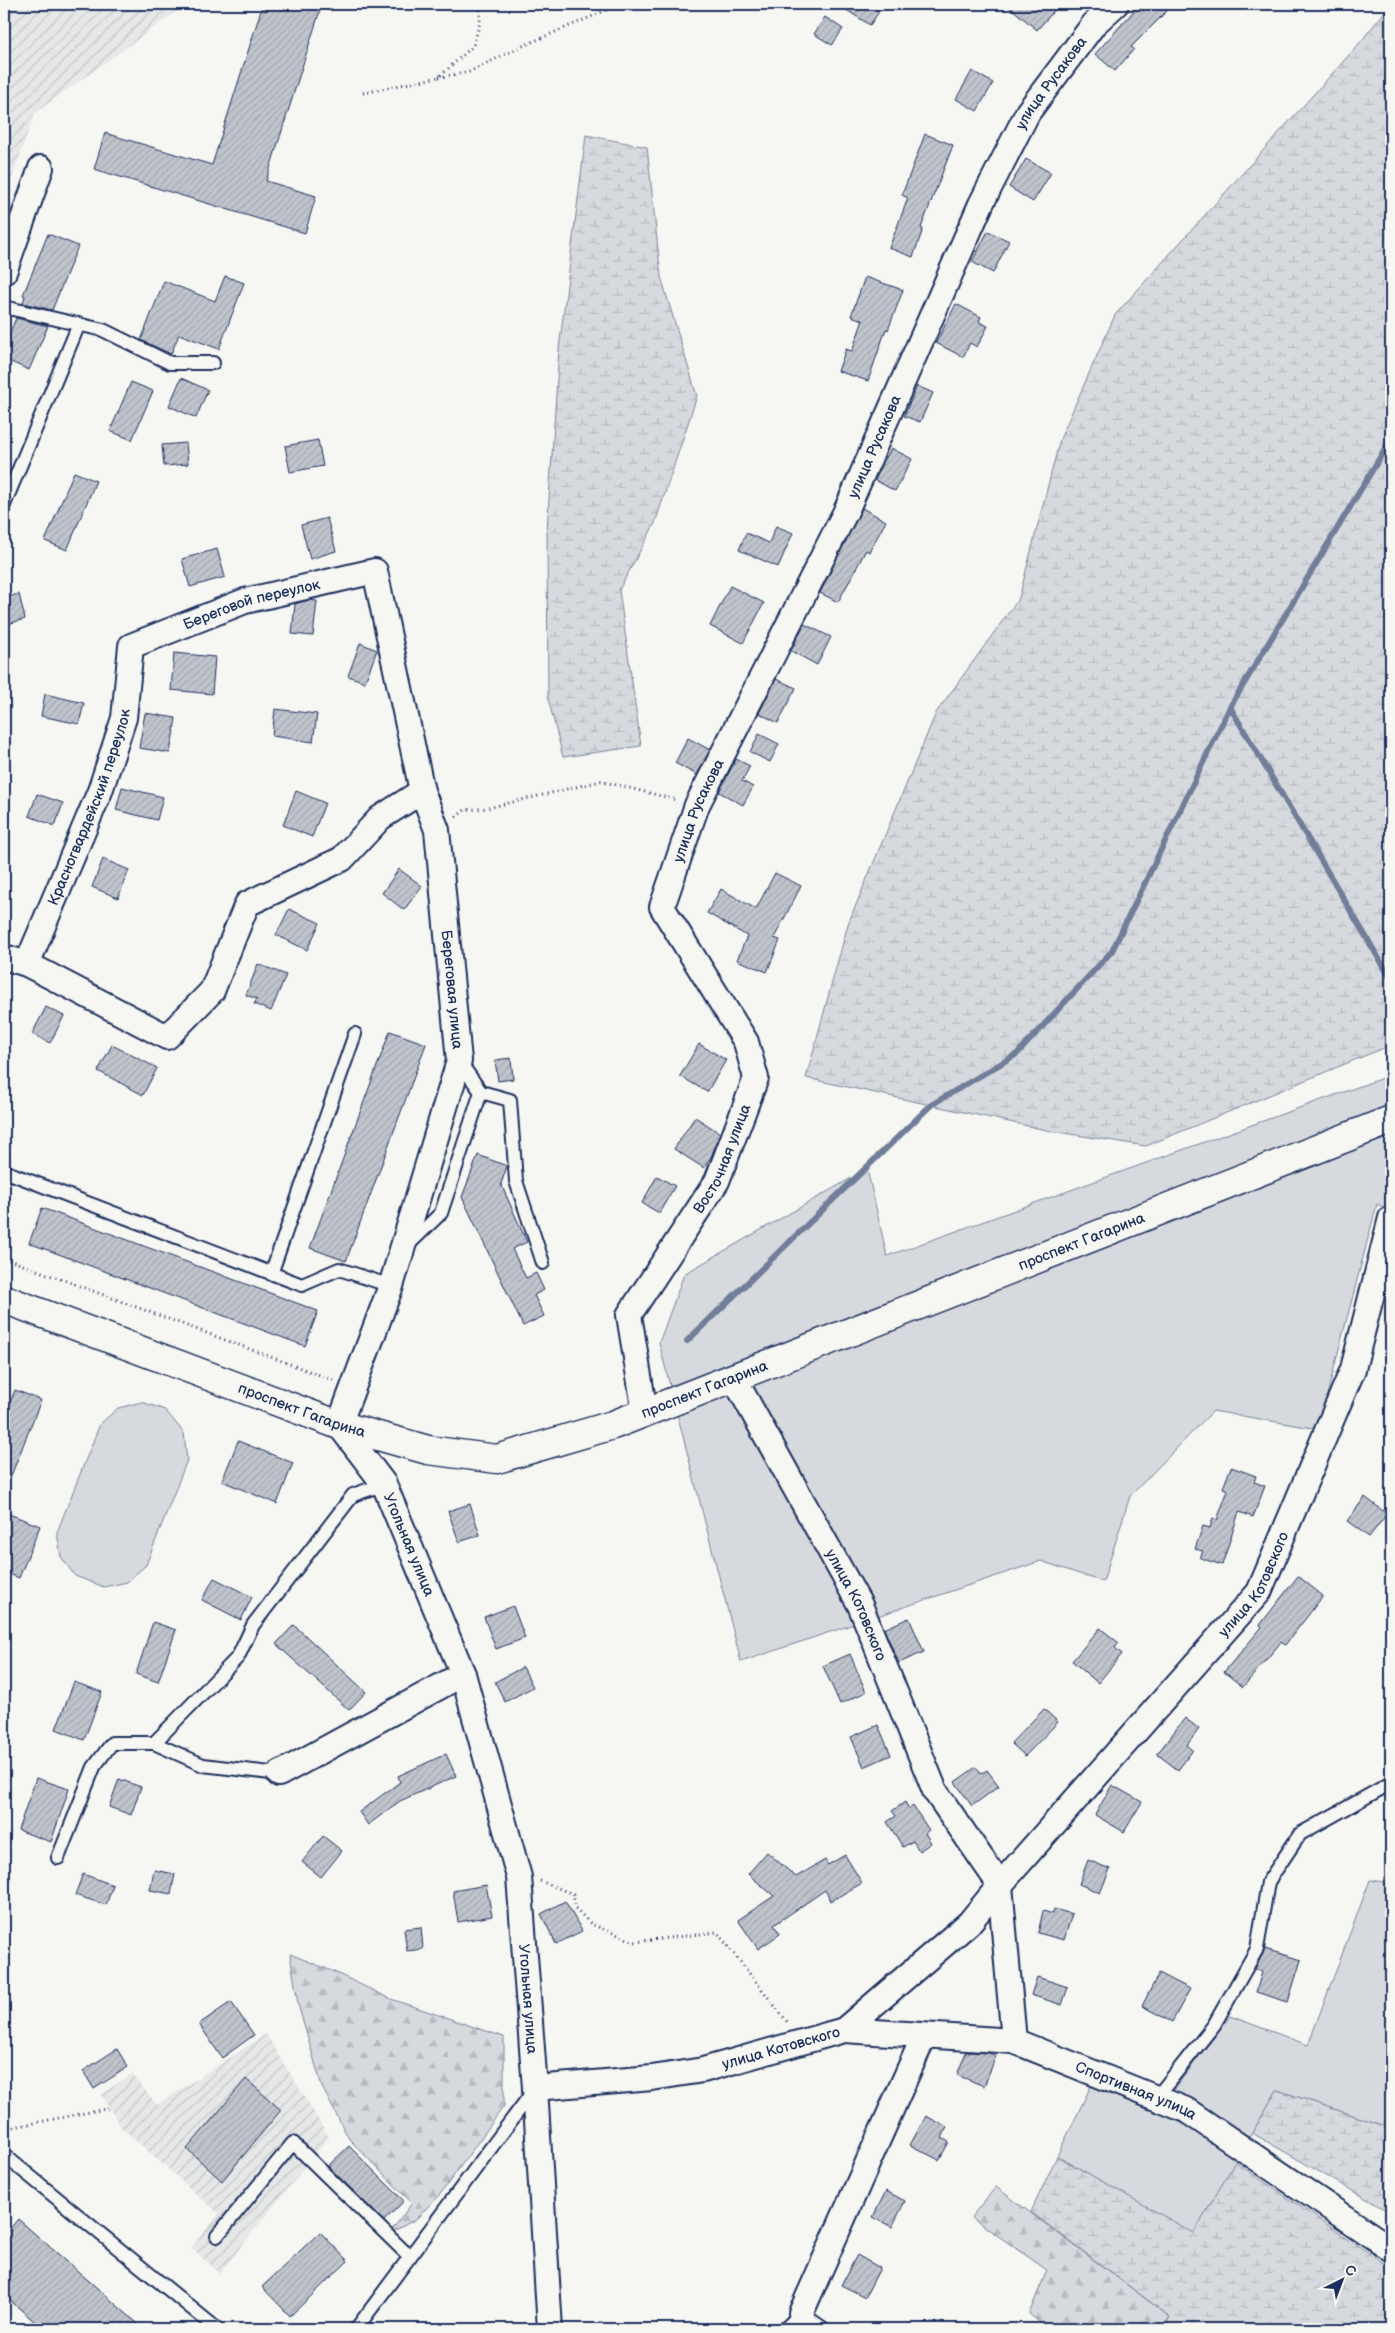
<svg xmlns="http://www.w3.org/2000/svg" width="1395" height="2333" viewBox="0 0 1395 2333" font-family="'Balsamiq Sans',sans-serif">
<style>
.industrial{fill:url(#industrial-furrows)}
.grass{fill:#d6d9dd;stroke:#78849e}
.forest{fill:url(#forest-firs);stroke:#78849e}
.wetland{fill:url(#wetland-marsh);stroke:#78849e}
.lines{fill:none;stroke-linecap:round;stroke-linejoin:round}
.stream{stroke:#717e99;stroke-width:6}
.building{fill:url(#building-hatch);stroke:#1b2f5e}
.lane-casing{stroke:#1b2f5e;stroke-width:16}
.street-casing{stroke:#1b2f5e;stroke-width:28}
.secondary-casing{stroke:#1b2f5e;stroke-width:31}
.path{stroke:#1b2f5e;stroke-width:3;stroke-dasharray:1 4;stroke-linecap:butt}
.lane{stroke:#f6f6f2;stroke-width:12}
.street{stroke:#f6f6f2;stroke-width:24}
.secondary{stroke:#f6f6f2;stroke-width:28}
.labels{text-anchor:middle;dominant-baseline:central;stroke-width:4;stroke-linejoin:round;paint-order:stroke}
.street-label{font-size:15px;fill:#1b2f5e;stroke:#f6f6f2}
</style>
<defs>
<pattern id="industrial-furrows" width="10" height="10" patternUnits="userSpaceOnUse" patternTransform="scale(1.25)"><rect width="10" height="10" fill="#e6e7e7"/><path d="M-1 1l2-2M0 10L10 0M9 11l2-2" fill="none" stroke="#c5c6c9"/></pattern>
<pattern id="forest-firs" width="22" height="20" patternUnits="userSpaceOnUse" patternTransform="scale(1.25)"><rect width="22" height="20" fill="#d6d9dd"/><path d="M5 1l3.5 6h-7zM16 11l3.5 6h-7z" fill="#b7bbc0"/></pattern>
<pattern id="wetland-marsh" width="20" height="14" patternUnits="userSpaceOnUse" patternTransform="scale(1.25)"><rect width="20" height="14" fill="#d6d9dd"/><path d="M1 5h8M5 5V1M11 12h8M15 12V8" fill="none" stroke="#b7bbc0"/></pattern>
<pattern id="building-hatch" width="6" height="6" patternUnits="userSpaceOnUse" patternTransform="scale(1.25)"><rect width="6" height="6" fill="#c0c4cd"/><path d="M-1 1l2-2M0 6l6-6M5 7l2-2" fill="none" stroke="#a4a9b2"/></pattern>
</defs>
<rect width="100%" height="100%" fill="#f6f6f2"/>
<filter id="ink" filterUnits="userSpaceOnUse"><feTurbulence type="fractalNoise" baseFrequency=".02" numOctaves="2"/><feDisplacementMap in="SourceGraphic" scale="10" xChannelSelector="R" yChannelSelector="G"/><feConvolveMatrix kernelMatrix="1 2 1 2 8 2 1 2 1" color-interpolation-filters="sRGB"/></filter>
<g filter="url(#ink)">
<!-- industrial -->
<path class="industrial" d="M4 4H187L35 113 4 200Z
M266 2034 329 2137 220 2273 191 2248 219 2214 121 2127 101 2094 132 2074 157 2105Z"/>
<!-- grass -->
<path class="grass" d="M1391 1075V1211L1377 1204 1318 1429 1213 1411 1130 1496 1103 1582 1041 1561 741 1662 659 1343 684 1274 867 1169 887 1256Z
M142 1402 165 1410 184 1433 187 1460 146 1565 127 1582 104 1587 75 1576 61 1557 57 1532 100 1424 118 1408Z
M1370 1880 1391 1883V2128L1277 2090 1194 2234 1057 2156 1092 2084 1162 2105 1230 2016 1308 2045Z"/>
<!-- forest -->
<path class="forest" d="M290 1954 332 1971 391 1999 504 2037V2106L442 2192 416 2219 390 2233 412 2203 349 2139 322 2087 298 2004Z
M996 2187 1170 2317 1162 2329H1048L1029 2314 1047 2270 971 2217Z"/>
<!-- wetland -->
<path class="wetland" d="M1391 4V1045L1146 1146 1051 1131 806 1078 848 924 936 713 1019 598 1060 439 1115 315 1358 45Z
M586 135 647 147 661 277 697 396 655 523 619 590 641 746 563 757 548 698 547 530 559 349Z
M1277 2090 1391 2128V2213L1252 2133Z
M1057 2156 1194 2233 1235 2162 1391 2268V2329H1162L1170 2317 1031 2212Z"/>
<g class="lines">
<!-- stream -->
<path class="stream" d="M1230 707 1391 979
M687 1341 931 1105 1017 1054 1112 951 1230 707 1391 439"/>
</g>
<!-- building -->
<path class="building" d="M263 4H322L266 181 316 196 305 233 94 169 105 133 212 165Z
M837 4H884L870 25Z
M1006 4H1060L1037 30Z
M1140 4H1174L1131 47 1134 49 1115 71 1095 54Z
M825 17 843 29 832 45 814 34Z
M972 71 993 83 977 111 956 99Z
M925 134 953 145 921 228 923 229 913 257 889 248 908 198 902 195Z
M1026 159 1051 173 1033 202 1009 187Z
M988 231 1009 241 993 273 972 262Z
M48 234 78 246 52 310 23 303 25 296 23 295Z
M225 276 244 283 219 349 179 334 171 354 141 340 164 281 215 301Z
M865 277 903 290 888 330 886 329 868 381 838 371 846 349 852 351 863 320 851 316Z
M956 304 981 317 979 322 988 326 977 347 970 343 963 357 936 343Z
M16 318 48 326 29 370 4 359V347Z
M181 378 208 390 196 418 169 406Z
M131 382 153 391 132 440 110 431Z
M917 386 933 393 920 422 904 416Z
M318 440 323 466 290 472 285 446Z
M186 443 188 464 164 466 162 445Z
M891 448 912 459 895 491 875 480Z
M74 472 96 481 67 550 45 541Z
M862 508 886 521 869 552 866 550 838 602 820 593Z
M327 518 336 551 310 559 301 525Z
M776 526 793 533 778 567 739 550 746 533 769 543Z
M217 549 225 577 190 587 182 559Z
M730 586 764 603 743 643 710 626Z
M19 594 25 619 4 625V598Z
M308 600 317 601 313 636 292 634 295 604Z
M804 624 831 637 817 665 791 651Z
M360 643 377 650 365 682 348 676Z
M174 653 215 657 212 694 171 690Z
M776 679 796 688 778 723 759 713Z
M45 694 84 703 79 724 41 716Z
M275 709 317 714 313 742 272 736Z
M145 713 176 718 170 753 139 748Z
M759 734 779 744 770 762 750 752Z
M688 738 710 750 697 775 675 763Z
M736 759 750 766 742 781 753 787 743 805 719 792Z
M122 787 163 797 157 820 116 810Z
M296 791 325 803 312 837 283 825Z
M37 794 63 803 55 826 29 816Z
M103 859 129 870 118 898 92 887Z
M399 869 422 886 404 910 382 893Z
M775 873 801 886 774 938 780 940 767 972 737 960 747 936 707 913 721 889 756 909Z
M289 909 320 923 307 950 276 935Z
M258 964 286 975 271 1011 254 1004 257 999 246 995Z
M46 1007 64 1016 50 1043 32 1034Z
M390 1031 426 1044 346 1261 310 1248Z
M699 1044 726 1060 707 1092 680 1076Z
M112 1045 157 1068 143 1095 98 1071Z
M511 1058 513 1079 498 1081 495 1060Z
M695 1117 720 1133 711 1157 704 1168 674 1149Z
M478 1155 507 1166 501 1184 527 1242 512 1249 526 1278 536 1273 544 1290 534 1295 544 1316 523 1326 462 1197Z
M657 1176 675 1186 659 1213 642 1203Z
M42 1208 318 1311 305 1346 29 1243Z
M15 1390 41 1400 5 1491 4 1418Z
M238 1441 293 1463 277 1504 222 1481Z
M1231 1467 1256 1476 1254 1482 1265 1486 1253 1517 1239 1512 1222 1565 1200 1558 1203 1551 1195 1549 1203 1526 1210 1528 1213 1518 1217 1520 1228 1490 1223 1488Z
M1365 1497 1387 1514 1369 1537 1347 1521Z
M470 1504 480 1535 459 1542 448 1511Z
M4 1512 40 1526 19 1578 4 1572Z
M1298 1576 1323 1596 1285 1645 1281 1642 1243 1687 1224 1672 1262 1627 1260 1625Z
M214 1578 252 1597 241 1620 202 1600Z
M513 1606 525 1638 496 1649 484 1617Z
M909 1618 924 1652 899 1663 884 1629Z
M153 1622 176 1630 158 1682 136 1674Z
M294 1625 366 1692 349 1710 276 1644Z
M1100 1628 1119 1643 1115 1648 1122 1654 1098 1683 1072 1661Z
M850 1654 866 1692 840 1704 823 1666Z
M523 1667 533 1687 505 1702 495 1682Z
M74 1682 102 1692 84 1740 56 1729Z
M1044 1709 1058 1722 1025 1756 1011 1743Z
M1185 1718 1199 1729 1187 1745 1193 1750 1178 1770 1157 1754Z
M878 1725 891 1755 864 1767 851 1737Z
M446 1754 456 1776 400 1801 368 1825 359 1812 400 1782 398 1776Z
M976 1767 981 1774 987 1770 999 1786 972 1806 955 1782Z
M36 1778 69 1789 51 1842 18 1830Z
M119 1779 141 1787 131 1815 109 1807Z
M1112 1785 1142 1802 1124 1832 1095 1815Z
M905 1802 909 1809 913 1806 929 1830 925 1833 931 1843 919 1851 913 1841 903 1847 887 1822 896 1816 892 1811Z
M323 1836 342 1851 321 1877 302 1862Z
M767 1852 796 1877 825 1860 828 1865 845 1855 862 1883 831 1901 825 1890 774 1925 780 1934 758 1949 738 1920 774 1896 748 1874Z
M1088 1860 1110 1869 1100 1893 1079 1884Z
M154 1870 175 1874 171 1894 150 1890Z
M83 1874 113 1885 106 1905 75 1895Z
M486 1885 492 1916 458 1922 453 1891Z
M565 1901 582 1931 556 1944 541 1914Z
M1054 1909 1072 1914 1064 1940 1038 1933 1043 1911 1053 1914Z
M421 1927 423 1949 407 1951 404 1929Z
M1265 1949 1301 1960 1288 2002 1256 1992 1262 1972 1255 1969Z
M1159 1973 1190 1989 1172 2022 1142 2006Z
M1037 1977 1068 1987 1062 2005 1031 1995Z
M231 2002 254 2035 222 2058 199 2024Z
M117 2049 128 2067 94 2089 83 2071Z
M966 2052 990 2053 996 2056 984 2086 957 2075Z
M246 2079 281 2110 222 2181 187 2149Z
M926 2116 947 2127 942 2138 949 2142 939 2160 910 2145Z
M349 2146 404 2201 384 2221 328 2166Z
M886 2191 905 2201 892 2227 873 2217Z
M18 2219 144 2329H43L4 2295V2236Z
M320 2232 348 2261 290 2316 262 2287Z
M857 2255 880 2268 865 2297 841 2285Z"/>
<g class="lines">
<!-- lane casing -->
<g class="lane-casing">
<path id="lane" d="M4 307 103 330 170 363H213
M4 505 79 324
M481 1092 510 1100 516 1181 543 1263
M4 1171 302 1285 339 1269 391 1286
M407 1246 441 1213 481 1092 459 1061
M271 1274 355 1034
M154 1743 203 1765 279 1774
M58 1858 94 1767 112 1743H154L238 1657 253 1625 353 1495 384 1484
M1156 2098 1214 2025 1257 1949 1268 1882 1300 1834 1391 1783
M4 2155 217 2329
M217 2236 293 2143 410 2257
M356 2329 534 2090
M785 2329 801 2313 824 2329"/>
</g>
<!-- street casing -->
<g class="street-casing">
<g id="street">
<path d="M4 272 41 168"/>
<path d="M4 957 27 964 167 1037 212 991 247 904 342 859 380 818 422 791"/>
<path id="s1" d="M27 964 100 791 124 718 131 646 245 601 375 571 422 791 437 830 459 1061 391 1286 339 1425 384 1484 463 1674 519 1877 535 2088 550 2329"/>
<path id="s2" d="M734 1378 860 1605 935 1791 1000 1885 1014 2041"/>
<path id="s3" d="M645 1413 629 1315 717 1181 756 1078 746 1042 662 907 697 805 846 511 981 204 1028 112 1094 24 1116 4"/>
<path d="M279 1774 463 1674"/>
<path id="s4" d="M844 2030 1014 2041 1186 2110 1391 2249"/>
<path id="s5" d="M535 2088 652 2078 703 2070 844 2030 969 1923 1000 1885 1259 1592 1353 1369 1391 1218"/>
<path d="M801 2313 924 2036"/>
</g>
</g>
<!-- secondary casing -->
<g class="secondary-casing">
<g id="secondary">
<path id="s6" d="M4 1299 339 1425 428 1450 497 1459 613 1425 1391 1120"/>
</g>
</g>
<!-- path -->
<path class="path" d="M439 77 469 72 518 48 621 4
M363 93 439 77 473 46 480 22V4
M456 817 465 810 488 808 601 781 677 800
M4 1258 333 1380
M540 1881 573 1894 575 1908 591 1924 635 1942 717 1932 789 2024
M4 2129 110 2108"/>
<!-- lane -->
<use href="#lane" class="lane"/>
<!-- street -->
<use href="#street" class="street"/>
<!-- secondary -->
<use href="#secondary" class="secondary"/>
</g>
</g>
<g class="labels">
<!-- street labels -->
<g class="street-label">
<text stroke="none"><textPath href="#s3" startOffset="1479">улица Русакова</textPath></text>
<text stroke="none"><textPath href="#s3" startOffset="1074">улица Русакова</textPath></text>
<text stroke="none"><textPath href="#s1" startOffset="465">Береговой переулок</textPath></text>
<text stroke="none"><textPath href="#s1" startOffset="169">Красногвардейский переулок</textPath></text>
<text stroke="none"><textPath href="#s3" startOffset="669">улица Русакова</textPath></text>
<text stroke="none"><textPath href="#s1" startOffset="1020">Береговая улица</textPath></text>
<text stroke="none"><textPath href="#s3" startOffset="282">Восточная улица</textPath></text>
<text stroke="none"><textPath href="#s6" startOffset="1144">проспект Гагарина</textPath></text>
<text stroke="none"><textPath href="#s6" startOffset="739">проспект Гагарина</textPath></text>
<text stroke="none"><textPath href="#s6" startOffset="318">проспект Гагарина</textPath></text>
<text stroke="none"><textPath href="#s1" startOffset="1615">Угольная улица</textPath></text>
<text stroke="none"><textPath href="#s5" startOffset="924">улица Котовского</textPath></text>
<text stroke="none"><textPath href="#s2" startOffset="258">улица Котовского</textPath></text>
<text stroke="none"><textPath href="#s1" startOffset="2088">Угольная улица</textPath></text>
<text stroke="none"><textPath href="#s5" startOffset="250">улица Котовского</textPath></text>
<text stroke="none"><textPath href="#s4" startOffset="302">Спортивная улица</textPath></text>
</g>
</g>
<!-- margin -->
<rect width="1395" height="2333" fill="none" stroke="#f6f6f2" stroke-width="20"/>
<rect x="10" y="10" width="1375" height="2313" fill="none" stroke="#1b2f5e" stroke-width="2" filter="url(#ink)"/>
<!-- north arrow -->
<g transform="translate(1342 2280) rotate(42)" stroke="#f6f6f2" stroke-width="4" paint-order="stroke">
<path d="M0-4L9 19L0 12L-9 19Z" fill="#1b2f5e"/>
<text y="-8" font-size="14" font-weight="bold" text-anchor="middle" fill="#1b2f5e">С</text>
</g>
</svg>
